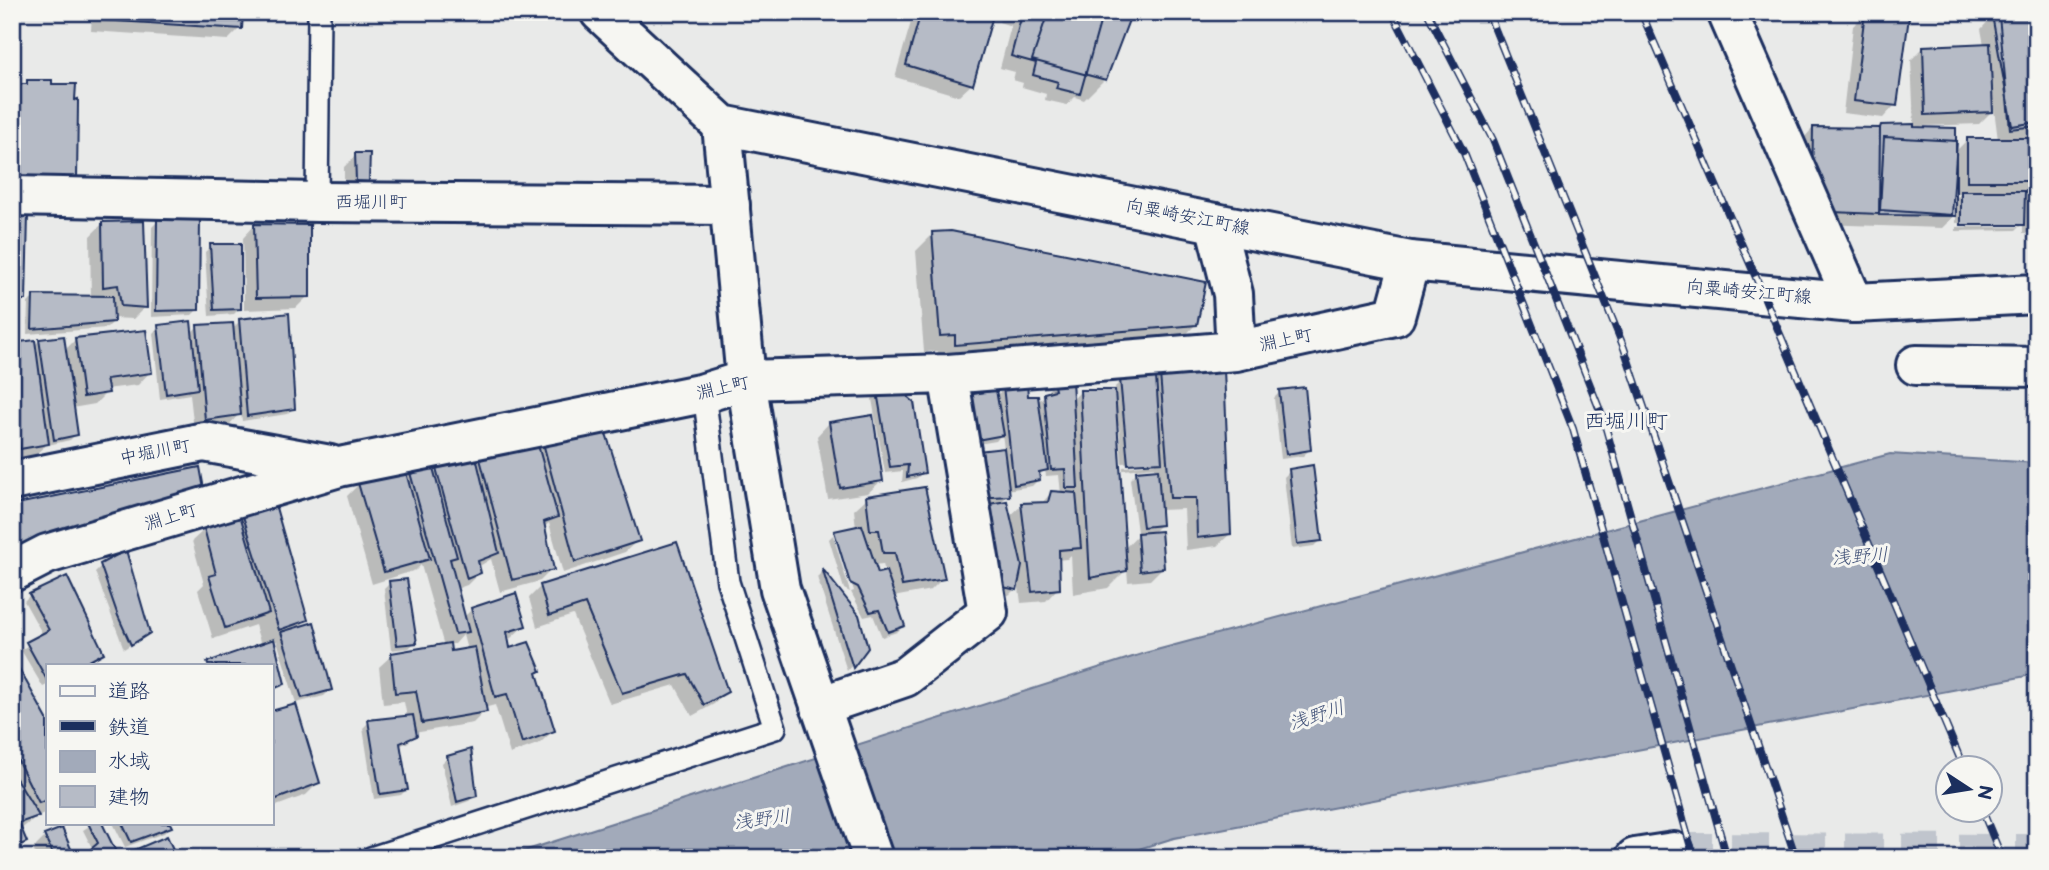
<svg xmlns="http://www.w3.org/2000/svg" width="2049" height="870" viewBox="0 0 2049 870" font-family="'Balsamiq Sans','Klee One',sans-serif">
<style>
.water{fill:#a2aaba;stroke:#6c7995;stroke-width:2}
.shadow{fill:#0003;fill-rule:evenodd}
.building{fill:#b6bbc6;stroke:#1b2f5e;stroke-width:2}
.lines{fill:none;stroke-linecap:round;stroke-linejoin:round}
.minor-tunnel{stroke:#c0c5cd;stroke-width:38;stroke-dasharray:38 19;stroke-linecap:butt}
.service-casing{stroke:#1b2f5e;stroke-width:26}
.minor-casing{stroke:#1b2f5e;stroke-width:44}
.tertiary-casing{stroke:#1b2f5e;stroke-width:44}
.secondary-casing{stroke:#1b2f5e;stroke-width:44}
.service{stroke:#f6f6f2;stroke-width:21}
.minor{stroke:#f6f6f2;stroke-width:38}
.tertiary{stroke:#f6f6f2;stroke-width:38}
.secondary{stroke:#f6f6f2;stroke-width:38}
.rail-casing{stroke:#1b2f5e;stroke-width:8}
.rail{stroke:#f6f6f2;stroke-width:5;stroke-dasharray:16;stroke-linecap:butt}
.labels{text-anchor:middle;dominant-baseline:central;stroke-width:6;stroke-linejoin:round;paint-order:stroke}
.street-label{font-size:18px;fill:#1b2f5e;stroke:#f6f6f2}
.water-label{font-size:19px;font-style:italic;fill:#44547a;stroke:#f6f6f2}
.quarter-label{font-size:21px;fill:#1b2f5e;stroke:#f6f6f2}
</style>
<rect width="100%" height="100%" fill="#e9eae9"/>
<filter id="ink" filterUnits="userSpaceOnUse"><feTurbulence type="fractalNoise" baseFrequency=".0143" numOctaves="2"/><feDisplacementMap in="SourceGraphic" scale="14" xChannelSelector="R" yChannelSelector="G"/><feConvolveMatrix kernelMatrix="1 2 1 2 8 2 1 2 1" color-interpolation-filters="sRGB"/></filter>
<g filter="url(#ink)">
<!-- water -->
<path class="water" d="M1890 454 2037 463V674L1174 838 1110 858H502L1145 653Z"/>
<!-- shadow -->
<path class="shadow" d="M92 12H241L240 28 228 40 91 31Z
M914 12H992L972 84 959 96 895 77Z
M1002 12H1130L1105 79 1084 100 1075 97 1067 105 1045 100 1046 94 1022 87 1023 83 1013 80 1015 72 1000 68 1011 26 999 22Z
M2037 12V137H2029L2030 140H2037V233H2023V223L2016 230 1956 231V227H2019V223H1956V214L1942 228 1819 224 1801 141 1813 128 1879 129 1882 126H1914L1911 60 1923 48 1984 45 1981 29 1993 16ZM1994 109 1998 140 1968 139 1954 153 1921 129V126L1979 124ZM1954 193H1962L1954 200Z
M1865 14 1895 105 1883 118 1843 113 1853 26Z
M356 155 367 181 355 193H344V167Z
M304 214 317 220 308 229V296L296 308 244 310 243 238 255 225 292 226Z
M12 216 24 299 12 311Z
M158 221 198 309 192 315 151 317 152 227Z
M102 224 145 307 133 319 112 318 113 322 107 328 27 334 28 303 34 297 91 298 90 236Z
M933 234 1196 324 1179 342 939 361 938 351 924 352 916 251Z
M211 246 240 308 234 314 209 316 205 252Z
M240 321 293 408 287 414 242 421 241 412 227 427 194 431 190 394 160 399 153 333 159 327 190 334 198 326 232 329Z
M40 340 64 351 75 340 150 372 138 385 106 389 107 392 95 404 72 408 76 434 70 440 48 445V443L35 455 12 460V345L34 346Z
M1161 376 1230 534 1217 546 1186 550 1184 509 1159 510 1160 525 1151 534 1162 568 1150 580 1128 582 1127 569 1108 588 1073 594 1071 555 1067 559 1057 560 1058 588 1046 601 1021 603 1018 580 1015 589 1009 595 983 590 958 466 1004 449 1002 434 996 441 960 447 995 397 1004 388 1037 402 1049 393 1048 390 1054 384 1071 401 1081 391 1116 392 1115 387 1121 381 1155 382ZM1115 425H1119L1122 463 1155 461V464L1123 467V470L1155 467V471L1136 473 1130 479 1137 532H1140L1124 549ZM1045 470 1046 476 1059 475 1061 494 1051 493 1041 504 1022 505 1009 517 999 504 1008 495 1007 490 1032 486 1038 480V476Z
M1280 392 1309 450 1303 456 1281 459 1274 398Z
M878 394 923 472 917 478 902 482 903 471 885 473 872 399Z
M829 423 881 481 868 493 828 499 817 436Z
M544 445 638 540 625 552 563 573 549 523 543 528 552 569 540 581 500 592 491 559 478 567 479 573 467 585 456 589 463 618 472 609 524 626 511 638 506 640 508 651 535 674 553 731 540 743 510 754 495 705 484 708 485 711 473 723 414 733 409 742 399 746 407 789 401 795 374 799 363 728 369 722 407 717 404 702 383 704 379 667 392 655 444 646 421 565 416 570 372 584 347 496 359 484 405 476 410 471 433 474 437 470 475 461 480 456 538 451ZM463 635 467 650 449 653 448 644H455Z
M1290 471 1320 540 1314 546 1292 549 1284 477Z
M867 498 943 578 931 590 893 597 903 626 897 632 882 637 873 615 864 617 851 592 854 591 837 535H833L856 528 854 510ZM883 564 885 573 877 575 873 565Z
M244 517 307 619 297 629 330 690 324 696 296 703 277 641 273 642 283 684 271 692V665H206L261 645 255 625 213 639 198 590 204 584 192 541 205 529 240 521Z
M833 535 850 592 844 589 829 539Z
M676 544 726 692 714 704 692 716 675 685 610 704 573 615 537 627 529 598 541 586Z
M101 566 148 633 124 649 95 572Z
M822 572 857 616 866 648 847 671 817 577Z
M390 583 415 642 409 648 391 650 384 589Z
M30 595 102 653 84 665H47V685L43 687 21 650 43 635 24 601Z
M12 660 47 723V812L37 816 20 830 25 842 12 854Z
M271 712 318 783 306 795 271 808Z
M448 757 475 795 469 801 452 807 442 763Z
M94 823H100L117 858H84L93 850 83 830Z
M113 823H168L170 827 164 833 125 847Z
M45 837 73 858H37L33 849Z"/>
<!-- building -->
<path class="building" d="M102 12H243L242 29 102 20Z
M921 12H994L973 85 906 65Z
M1017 12H1103L1080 94 1056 88 1058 82 1033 75 1036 63 1011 56 1022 14Z
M1048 12H1132L1106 80 1032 60Z
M1865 12 1909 17 1897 106 1854 101Z
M2010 12H2037V122L2012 126 1992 15Z
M2037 12V126L2010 129 1999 16Z
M1990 43 1993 112 1925 115 1923 46Z
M27 80H52V84H76L75 100 78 99V103L77 180H12V84H27Z
M1914 124V127L1956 128V216L1879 215 1880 128 1881 125Z
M1813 127 1880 128 1879 214 1832 212 1812 190Z
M1884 137 1957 141 1952 215 1880 210Z
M1967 138H2037V221H2035V181H1967Z
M355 153H370L369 182 356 181Z
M1961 191H2025L2024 225H1961Z
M12 214 28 215 26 300H12Z
M157 219H200L199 310 156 311Z
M144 221 147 308 121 306 118 285 103 287 102 222Z
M254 224 310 225V297L256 298Z
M951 231 1206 282 1197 325 955 345V335L940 336 932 232Z
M210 244H241V309L214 310Z
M33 295 113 296 114 322 32 329Z
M289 313 295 409 247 416 239 319Z
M191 321 198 389 166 394 158 325Z
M233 323 241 415 205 420 197 325Z
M146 330 152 373 106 379 109 393 83 397 75 338Z
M64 336 78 435 54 440 39 339Z
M35 340 49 444 20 449 12 378V343Z
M1224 369 1231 534 1197 538 1196 498H1170L1160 374Z
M1156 377 1162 462 1128 464 1120 379Z
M1072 380 1078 488H1066L1065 469 1051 470 1044 393 1055 390 1053 382Z
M1027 384 1028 396H1038L1048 470 1039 472 1040 480 1014 485 1003 386Z
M1305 387 1311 450 1286 454 1279 390Z
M996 390 1004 435 966 442 957 397Z
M1080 390H1115L1127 571 1090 578Z
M901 391 914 402 925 473 907 477 908 465 890 467 877 392Z
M873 415 883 481 840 488 829 422Z
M605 430 640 541 575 562 543 443Z
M538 445 558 517 544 522 554 570 512 580 479 455Z
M1004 448 1010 496 975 498 969 452Z
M476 457 499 553 478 561 481 573 467 579 436 468Z
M432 464 457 557 450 559 469 632 455 634 409 469Z
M1313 465 1322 541 1297 544 1289 469Z
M200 467 204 489 12 554V505Z
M405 469 430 559 384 572 358 483Z
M1158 469 1162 525 1143 527 1136 471Z
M925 487 945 579 902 586 895 553H883L879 530H870L866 496Z
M1051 491 1076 493 1081 548 1059 550 1060 589 1032 592 1021 503 1048 502Z
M1007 501 1022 566 1017 590 989 584 977 506Z
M275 504 308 620 279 630 243 516Z
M240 515 269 613 225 628 209 576 216 574 204 528Z
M862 525 878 573 886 571 905 626 888 632 879 610 870 612 858 587 850 583 834 531Z
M1161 531 1164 568 1140 571 1137 533Z
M677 542 728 692 704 705 687 674 622 693 585 604 549 616 540 585Z
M126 550 150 633 131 645 118 616 100 564Z
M822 568 859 615 868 648 853 668Z
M67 576 104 653 82 665H47V680L26 642 49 630 29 594Z
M407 579 417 643 397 645 389 581Z
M516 593 526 626 507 632 510 648 529 642 541 671 537 673 555 731 522 743 507 694 495 697 471 608Z
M314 622 332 690 302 698 281 632Z
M274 639 285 684 271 690V665H208L207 662Z
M450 643 451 651 475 647 487 712 422 723 416 691 395 693 391 653Z
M12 656 47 719V800L39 803 12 749Z
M296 704 320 783 271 801V711Z
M413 715 417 736 400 743 408 790 380 794 368 720Z
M471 749 477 796 457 802 447 756Z
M12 772 39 816 19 823 27 842 12 849Z
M88 823H102L119 858H86L84 855 98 843Z
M122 823H170L172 827 131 842Z
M62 828 75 858H55L44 835Z
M167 836 177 858H134L132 851Z"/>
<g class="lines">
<!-- minor-tunnel -->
<path class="minor-tunnel" d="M1674 852 2037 853"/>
<!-- service casing -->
<g class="service-casing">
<path id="service" d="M317 202 319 12
M371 858 775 728 728 582 704 393"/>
</g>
<!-- minor casing -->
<g class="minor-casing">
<path id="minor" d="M1727 12 1854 303
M12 196 317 202 730 205
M1215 223 1233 294 1236 351
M1916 365 2037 367
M12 481 204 442 330 465
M12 572 47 554 339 467 704 393 746 380 948 374 1236 351 1395 316 1410 261
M820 706 905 677 988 612 948 374
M1635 858 1674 852"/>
</g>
<!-- tertiary casing -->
<g class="tertiary-casing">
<path id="tertiary" d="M722 125 746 380 780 589 873 858"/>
</g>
<!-- secondary casing -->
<g class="secondary-casing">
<path id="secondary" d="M600 12 722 125 1215 223 1410 261 1854 303 2037 294"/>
</g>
<!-- service -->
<use href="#service" class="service"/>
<!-- minor -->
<use href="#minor" class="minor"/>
<!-- tertiary -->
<use href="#tertiary" class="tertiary"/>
<!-- secondary -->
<use href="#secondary" class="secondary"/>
<!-- rail casing -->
<g class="rail-casing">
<path id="rail" d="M1392 12 1464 153 1573 429 1694 858
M1427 12 1493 140 1603 418 1727 858
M1488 12 1624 348 1796 858
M1641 12 1757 280 1964 768
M1982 810 2002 858"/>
</g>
<!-- rail -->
<use href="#rail" class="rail"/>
</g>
</g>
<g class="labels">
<!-- street labels -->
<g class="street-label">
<text x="371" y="202">西堀川町</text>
<text transform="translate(1188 217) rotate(11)">向粟崎安江町線</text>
<text transform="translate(1749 292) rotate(5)">向粟崎安江町線</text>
<text transform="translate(1286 340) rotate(-12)">淵上町</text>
<text transform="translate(723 388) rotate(-13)">淵上町</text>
<text transform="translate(155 452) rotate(-11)">中堀川町</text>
<text transform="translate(171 517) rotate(-17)">淵上町</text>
</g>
<!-- water labels -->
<g class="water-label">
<text transform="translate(1860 557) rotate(-4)">浅野川</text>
<text transform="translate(1317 716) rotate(-18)">浅野川</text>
<text transform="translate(762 820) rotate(-7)">浅野川</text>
</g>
<!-- quarter labels -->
<g class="quarter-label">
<text x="1626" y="421">西堀川町</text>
</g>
</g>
<!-- margin -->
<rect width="2049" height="870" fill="none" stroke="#f6f6f2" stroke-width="42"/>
<rect x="21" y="21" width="2007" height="828" fill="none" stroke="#1b2f5e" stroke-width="2.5" filter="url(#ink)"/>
<!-- legend -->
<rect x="46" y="664" width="228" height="161" fill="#f6f6f2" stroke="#9ea6b7" stroke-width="2"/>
<rect x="60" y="686" width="35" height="10" fill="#f6f6f2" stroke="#9ea6b7" stroke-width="2"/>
<text x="108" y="698" font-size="21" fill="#1b2f5e">道路</text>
<rect x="60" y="721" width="35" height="10" fill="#1b2f5e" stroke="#9ea6b7" stroke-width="2"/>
<text x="108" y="734" font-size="21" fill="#1b2f5e">鉄道</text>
<rect x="60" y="751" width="35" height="21" fill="#a2aaba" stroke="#9ea6b7" stroke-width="2"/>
<text x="108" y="768" font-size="21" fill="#1b2f5e">水域</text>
<rect x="60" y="786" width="35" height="21" fill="#b6bbc6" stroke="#9ea6b7" stroke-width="2"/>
<text x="108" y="804" font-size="21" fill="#1b2f5e">建物</text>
<!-- north arrow -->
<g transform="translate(1969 789) rotate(102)"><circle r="33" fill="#f6f6f2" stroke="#9ea6b7" stroke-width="2"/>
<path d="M0-5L12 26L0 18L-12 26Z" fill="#1b2f5e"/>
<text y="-10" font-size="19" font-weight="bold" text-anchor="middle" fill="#1b2f5e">N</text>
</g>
</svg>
